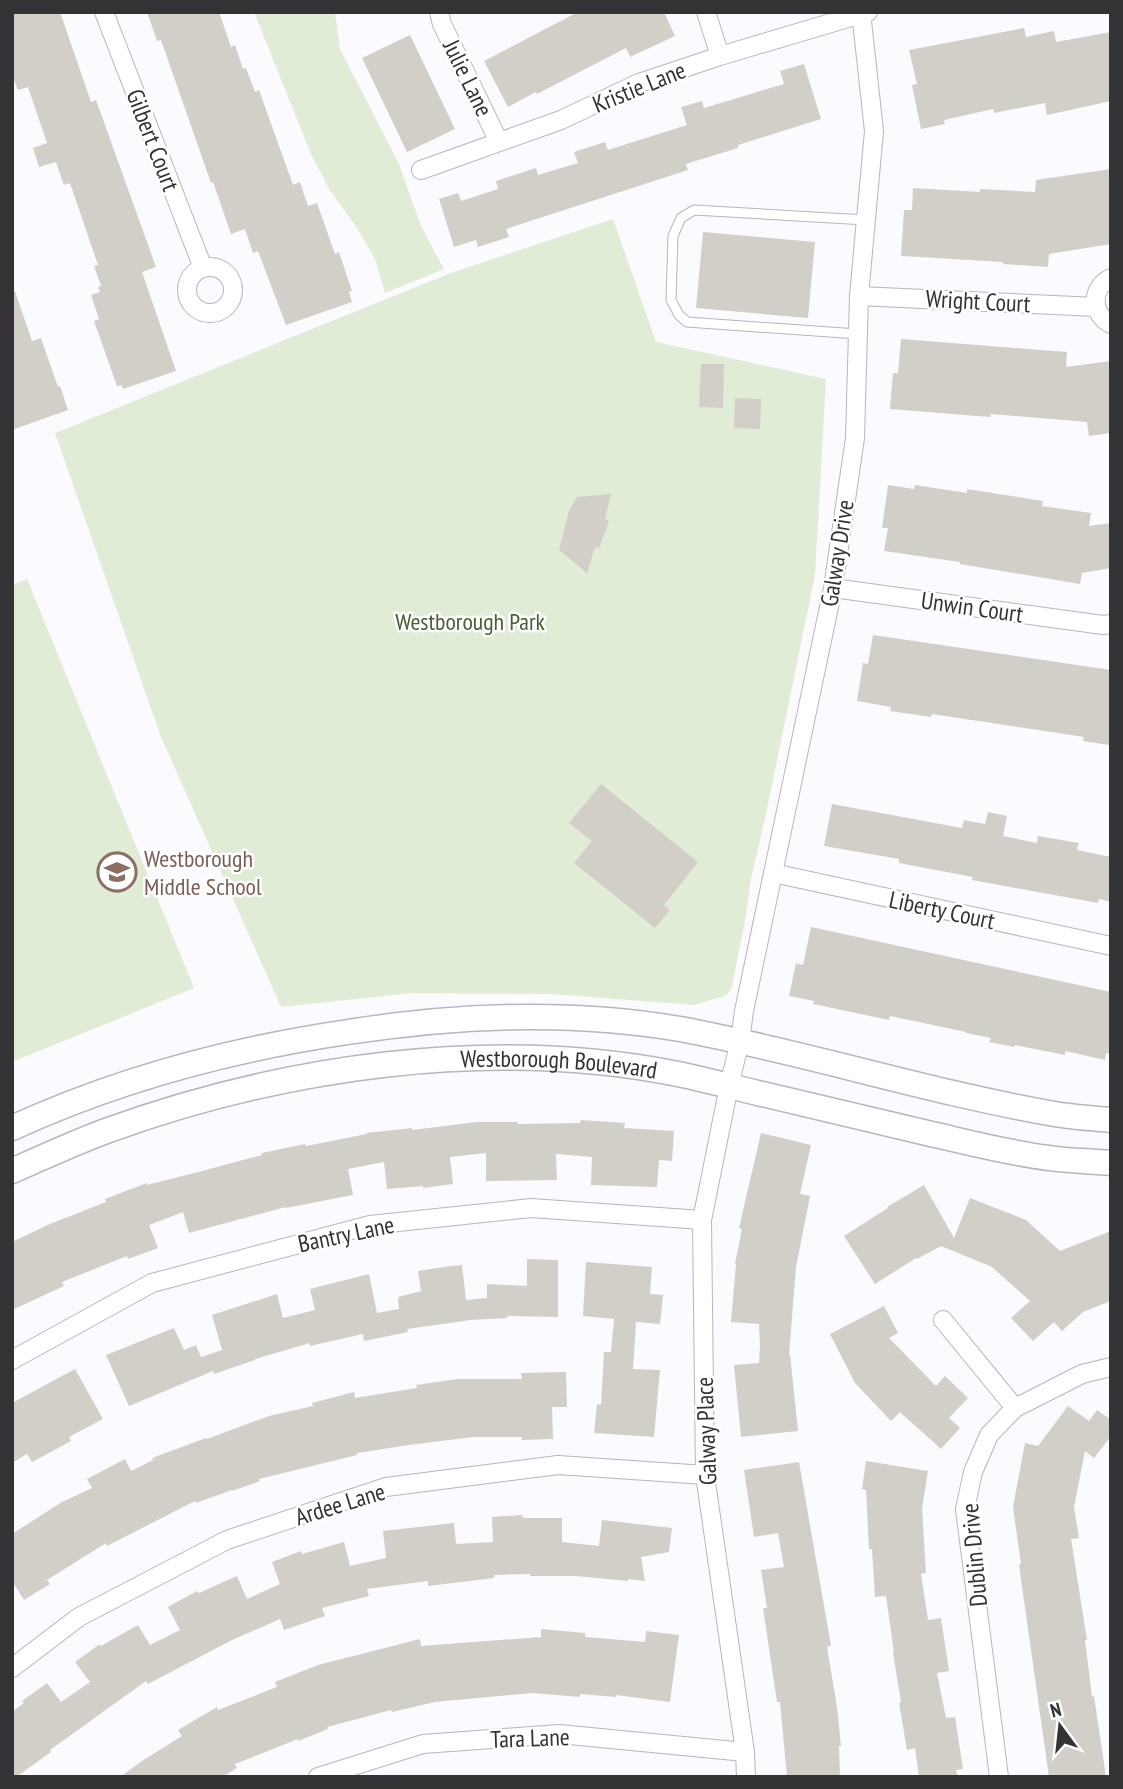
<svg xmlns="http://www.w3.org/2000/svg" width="1123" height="1789" viewBox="0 0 1123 1789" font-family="'PT Sans Narrow',sans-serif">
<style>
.green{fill:#e0ecd6}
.building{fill:#d2cec8}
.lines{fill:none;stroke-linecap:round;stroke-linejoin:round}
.service-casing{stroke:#b6b6bc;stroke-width:11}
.minor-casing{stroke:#b6b6bc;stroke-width:20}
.secondary-casing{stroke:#b6b6bc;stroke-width:27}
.service{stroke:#fff;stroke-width:9}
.minor{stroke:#fff;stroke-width:18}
.secondary{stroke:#fff;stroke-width:24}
.labels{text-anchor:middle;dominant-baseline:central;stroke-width:5;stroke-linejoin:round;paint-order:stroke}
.street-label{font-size:24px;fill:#333235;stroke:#fff}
.park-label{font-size:24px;fill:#485e30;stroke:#fff}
.education-label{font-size:24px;fill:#785e54;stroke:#fff;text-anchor:start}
</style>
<rect width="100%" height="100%" fill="#fbfafe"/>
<!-- green -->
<path class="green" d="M254 12H335L340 49 399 164 421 226 444 269 385 293 375 259 355 225 329 189 311 154Z
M613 219 656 342 826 379 815 575 766 814 750 883 746 916 731 990 725 996 694 1005 551 994 412 993 281 1007 161 737 55 433 448 274Z
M27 579 194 988 12 1062V585Z"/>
<!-- building -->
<path class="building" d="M12 12H60L91 102 96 100 156 267 142 272 176 371 123 389 121 385 117 386 94 321 99 319 91 295 100 292 98 287 101 286 94 266 98 265 70 183 64 185 56 162 39 167 33 148 47 143 28 87 18 90 12 75Z
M147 12H219L231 47 235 45 243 69 246 68 255 92 259 90 293 185 300 182 308 206 317 203 335 254 339 252 352 291 349 292 352 302 286 325 258 251 253 253 245 229 231 234 213 182 211 183 161 40 157 41Z
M578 12H664L675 36 630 57 626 48 537 94 536 92 508 107 484 61Z
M1024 28 1026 37 1054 31 1056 42 1111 32V101L1047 115 1045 103 994 113 993 109 944 120 945 124 921 129 912 85 917 84 909 50Z
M410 35 455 129 407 152 362 58Z
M804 64 821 119 738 145V148L686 164 688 170 506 229 509 237 478 247 476 240 454 247 439 199 458 193 461 201 498 189 496 181 536 168 538 175 578 163 574 152 605 142 608 150 687 125 681 107 702 101 704 108 784 84 780 71Z
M1111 169V244L1049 254 1048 267 1003 264V262L901 256 904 210H912L913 188 980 192V189L1035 192 1036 180Z
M703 232 815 242 808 318 696 308Z
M12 291H15L32 341 41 338 58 387 60 386 68 410 12 430Z
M901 339 1067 352 1066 367 1111 361V433L1089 436 1087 422 991 414 990 417 890 409 893 373H898Z
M701 364H724L723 408 699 407Z
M735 398 761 399 760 429 734 428Z
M888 485 914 489 915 485 967 493V489L1043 501 1042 506 1091 513 1089 526 1111 523V568L1082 573 1080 584 960 564V562L884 551 888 528H882Z
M611 494 605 519 609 521 599 548 595 547 587 573 559 550 569 511 577 497Z
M873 635 1111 670V732L1109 745 1083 741 1084 737 1058 733 932 714 931 717 890 711 891 707 857 701 863 663 868 664Z
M601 784 698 862 664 905 670 910 655 928 574 863 592 841 569 823Z
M832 804 962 828 964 820 985 824 988 812 1007 816 1003 836 1037 843 1038 836 1079 843 1077 850 1111 857V902L1099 899 1098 903 972 880 973 877 899 863V859L824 846Z
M811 927 1111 992V1054L1106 1053 1105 1060 1065 1051V1055L1015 1045 1014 1047 989 1042 991 1038 966 1033V1032L890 1016 889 1020 813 1004 814 1001 789 996 796 963 803 965Z
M581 1120 625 1123 624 1128 674 1131 672 1161 659 1160 657 1187 591 1185 592 1157 556 1154 557 1180 486 1181V1153L450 1157 453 1184 423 1188V1186L387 1189 384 1162 348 1169 353 1195 286 1208V1207L189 1233 183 1212 149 1225 158 1248 128 1259 127 1256 62 1282 64 1286 12 1310V1242L50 1224 106 1202 105 1199 147 1183V1185L202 1171 262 1155V1153L305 1144 306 1146 367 1134 366 1133 412 1128V1130L477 1122H518V1124L580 1123Z
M761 1133 811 1145 800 1194 810 1196 796 1267 789 1355 790 1354 798 1431 741 1437 734 1365 759 1363 760 1346 759 1324 731 1322 736 1264H735L742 1229 739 1228Z
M924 1185 954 1238 970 1198 1026 1220 1060 1251 1111 1231V1301L1083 1312 1062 1331 1054 1322 1033 1341 1011 1318 1030 1301 992 1267 941 1246 917 1259 916 1258 875 1284 844 1236 888 1208 887 1207Z
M527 1259 558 1260V1317L507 1316V1318L471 1320 407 1329 408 1332 364 1341 363 1334 310 1346V1343L255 1359V1360L214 1374 213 1371 129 1406 106 1355 174 1328 184 1350 196 1345 201 1357 222 1350 212 1315 277 1294 283 1318 315 1310 310 1289 369 1274 377 1313 399 1309 398 1297 421 1291 418 1271 451 1266 462 1265 466 1300 487 1298V1284L527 1286Z
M586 1262 652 1267 650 1294 663 1295 660 1324 636 1322 633 1369 660 1370 654 1437 594 1433 597 1404 601 1405 604 1352H611L614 1319 583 1316Z
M884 1306 898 1333 889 1338 936 1386 945 1376 968 1398 949 1418 960 1428 941 1449 900 1412 891 1421 855 1383 830 1334Z
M75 1369 103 1419 69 1437 71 1441 32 1462 27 1454 12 1463V1403Z
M566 1372 567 1407H552L553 1439 522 1440V1437H473L409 1445 357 1453V1455L259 1479 260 1481 232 1491V1490L196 1503 195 1501 107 1546 106 1543 47 1580 50 1584 24 1600 12 1581V1534L62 1502 92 1488 87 1479 125 1459 131 1471 153 1460 152 1458 206 1438 207 1439 269 1416 313 1406 312 1403 354 1392 355 1398 417 1388 416 1385 457 1379H522L521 1373Z
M1068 1406 1089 1421 1097 1410 1111 1420V1436L1094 1458 1085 1451 1074 1507 1079 1538 1071 1539 1087 1640H1085L1092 1697 1094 1696 1106 1777H1049L1019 1565 1021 1564 1013 1507 1025 1443 1038 1446Z
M866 1461 928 1471 922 1508 926 1573 921 1574 928 1620 941 1618 949 1671 937 1673 946 1718 955 1717 963 1769 956 1770 958 1777H919L915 1748 907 1750 899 1703 901 1702 893 1653H894L886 1596 875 1597 872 1549H869L866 1490 862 1489Z
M799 1462 831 1646 827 1647 837 1707 841 1746H839L840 1777H787L780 1702H777L763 1608H767L761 1570 784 1567 778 1533 754 1537 744 1470Z
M522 1515 523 1518H562V1542L599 1546 602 1520 672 1528 669 1552 641 1557 645 1581 628 1579V1581L575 1576H530V1574L494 1575V1578L428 1586V1581L367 1589 369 1596 322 1608 325 1616 284 1630 280 1619 232 1640 148 1684 146 1681 50 1750 51 1752 16 1777H12V1712L24 1703 22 1701 47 1683 61 1702 90 1682 75 1662 100 1644 101 1646 138 1625 150 1645 180 1630 168 1607 197 1591 199 1593 237 1576 247 1599 280 1584 272 1562 301 1551 302 1554 344 1542 350 1566 386 1558 383 1531 454 1523 456 1544 493 1542 492 1517Z
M541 1629 585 1633V1637L645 1642 646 1631 679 1635 670 1702 616 1695V1697L580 1694V1697L533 1693 435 1702 392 1712 391 1710 327 1727 328 1729 298 1741V1739L235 1764 237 1768 222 1777H120L142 1761 182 1736 178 1730 217 1707 218 1710 277 1687 275 1682 318 1665 420 1639 421 1646 541 1637Z"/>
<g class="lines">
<!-- service casing -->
<g class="service-casing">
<path id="service" d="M858 334 687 322 679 315 671 300 673 236 681 218 694 210 866 220"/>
</g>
<!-- minor casing -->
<g class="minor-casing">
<path id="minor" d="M104 12 203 268
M439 12 442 24 499 142
M706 12 720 56
M421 170 561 120 639 83 720 56 868 12
M187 290a23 23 0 1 1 46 0a23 23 0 1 1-46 0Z
M1111 278C1090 288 1091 314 1111 324
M859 296 1096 307
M833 588 1103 625 1111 624
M773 873 1111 946
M943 1320 1015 1408
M12 1360 152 1283 370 1225 531 1208 702 1220
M12 1668 79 1617 227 1540 386 1487 558 1465 705 1475
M318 1777 423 1744 559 1734 745 1752
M746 1777 745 1752 705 1475 702 1220 729 1086 740 1041 744 1011 833 588 855 438 859 296 874 131 861 12
M999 1777 965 1509 973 1472 989 1435 1015 1408 1082 1374 1111 1367"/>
</g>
<!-- secondary casing -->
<g class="secondary-casing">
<g id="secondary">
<path d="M12 1128C119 1079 232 1049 348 1032 457 1015 570 1010 680 1029 804 1052 925 1091 1049 1113 1069 1117 1090 1118 1111 1120"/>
<path id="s1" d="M12 1171C43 1157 74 1143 106 1131 282 1067 488 1037 673 1073 703 1079 732 1087 762 1094 817 1107 872 1120 927 1133 967 1142 1008 1153 1049 1158 1069 1161 1090 1161 1111 1163"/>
</g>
</g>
<!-- service -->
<use href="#service" class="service"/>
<!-- minor -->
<use href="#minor" class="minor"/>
<!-- secondary -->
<use href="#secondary" class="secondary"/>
</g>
<!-- icons -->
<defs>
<g id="school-ring" transform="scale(2.0125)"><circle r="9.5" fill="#fff" stroke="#8d6e63" stroke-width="1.5"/><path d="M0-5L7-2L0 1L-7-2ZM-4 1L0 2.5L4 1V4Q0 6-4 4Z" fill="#8d6e63"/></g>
</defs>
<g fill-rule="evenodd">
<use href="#school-ring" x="117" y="872"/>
</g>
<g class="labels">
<!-- street labels -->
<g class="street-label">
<text transform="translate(468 78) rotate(64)">Julie Lane</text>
<text transform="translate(639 87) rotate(-22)">Kristie Lane</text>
<text transform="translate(153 140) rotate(69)">Gilbert Court</text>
<text transform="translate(978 301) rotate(3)">Wright Court</text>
<text transform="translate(837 553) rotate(-81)">Galway Drive</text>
<text transform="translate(972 607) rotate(8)">Unwin Court</text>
<text transform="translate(942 910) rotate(12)">Liberty Court</text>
<text stroke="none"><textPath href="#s1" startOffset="564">Westborough Boulevard</textPath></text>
<text transform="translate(346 1234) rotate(-12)">Bantry Lane</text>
<text transform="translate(706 1431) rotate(-92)">Galway Place</text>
<text transform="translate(340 1504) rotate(-17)">Ardee Lane</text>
<text transform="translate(974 1555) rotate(-95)">Dublin Drive</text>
<text transform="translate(530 1738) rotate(-2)">Tara Lane</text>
</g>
<!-- park labels -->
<g class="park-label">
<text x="470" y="621">Westborough Park</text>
</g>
<!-- education labels -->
<g class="education-label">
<text x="144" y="858">Westborough<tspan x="144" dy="28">Middle School</tspan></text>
</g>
</g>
<!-- border -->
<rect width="1123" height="1789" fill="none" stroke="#333235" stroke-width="28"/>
<!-- north arrow -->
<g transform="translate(1060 1726) rotate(345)" stroke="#ffffff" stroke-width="5" paint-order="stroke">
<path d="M0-5L12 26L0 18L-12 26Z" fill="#333235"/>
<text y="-10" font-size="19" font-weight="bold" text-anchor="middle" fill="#333235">N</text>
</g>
</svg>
